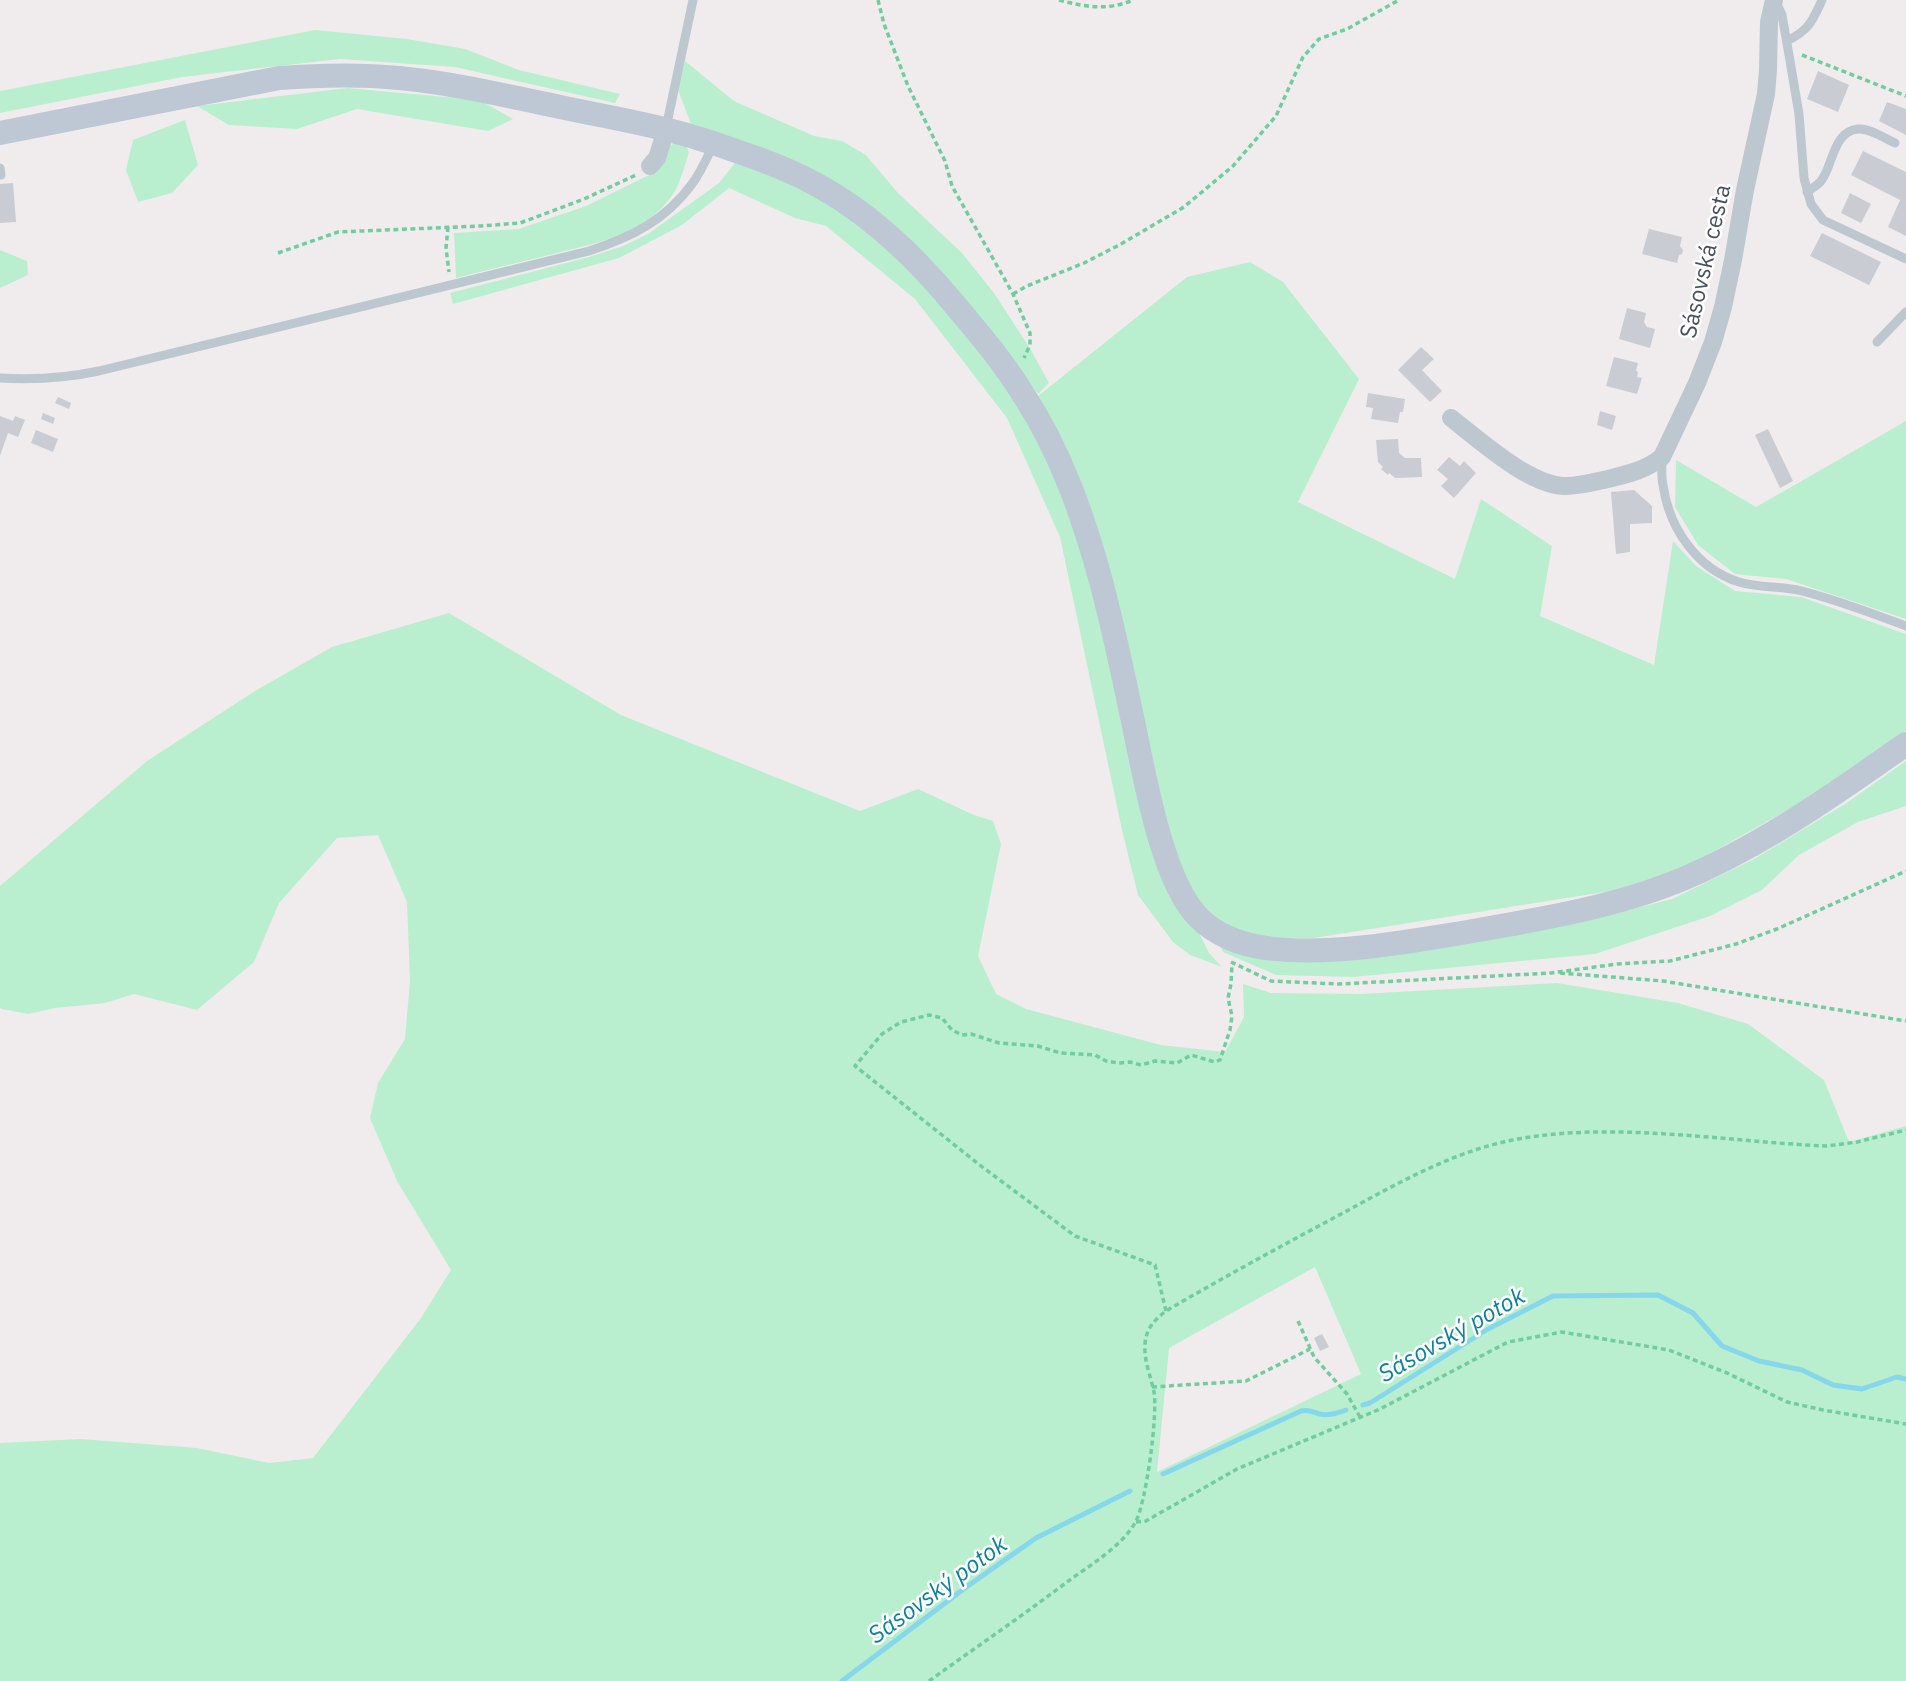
<svg xmlns="http://www.w3.org/2000/svg" width="1906" height="1681" viewBox="0 0 1906 1681" font-family="'IBM Plex Sans',sans-serif">
<style>
.green{fill:#b9efce;fill-rule:evenodd}
.lines{fill:none;stroke-linecap:round;stroke-linejoin:round}
.stream{stroke:#86d7ec;stroke-width:5}
.building{fill:#c9ccd2}
.path{stroke:#71cd9f;stroke-width:3.5;stroke-dasharray:5 3.5;stroke-linecap:butt}
.lane{stroke:#bdc7cf;stroke-width:9}
.street{stroke:#bdc7cf;stroke-width:18}
.secondary{stroke:#bdc8d4;stroke-width:24}
.labels{text-anchor:middle;dominant-baseline:central;stroke-width:5;stroke-linejoin:round;paint-order:stroke}
.street-label{font-size:23px;fill:#45505a;stroke:#fff}
.water-label{font-size:24px;font-style:italic;fill:#0b81a0;stroke:#fff}
</style>
<rect width="100%" height="100%" fill="#f0eced"/>
<!-- green -->
<path class="green" d="M315 30 407 39 465 49 519 70 620 94 615 103 455 67 340 59 182 77 0 113V91Z
M685 61 734 101 814 136 842 141 866 155 897 192 962 253 994 293 1031 350 1049 383 1038 394 934 265 691 124 678 90Z
M347 88 479 100 513 119 488 131 357 109 297 129 229 125 197 106Z
M185 120 198 165 172 193 138 202 126 170 133 140Z
M675 143 686 146 689 152C683 170 680 187 668 201 638 238 583 246 541 257 512 264 484 271 456 278L454 233 519 229 586 206 649 175 663 163 668 147Z
M739 158 794 183 887 243 932 290 1015 396 1072 514 1200 935 1209 953 1222 967 1190 955 1173 942 1138 895 1122 830 1060 537 1007 418 915 299 826 226 795 218 729 188 682 225 619 258 453 304 450 293 589 257 623 246 648 234 719 183Z
M0 250 27 261 28 275 0 288Z
M1250 262 1283 282 1359 379 1298 502 1455 579 1481 499 1552 546 1540 616 1654 665 1673 541 1696 566 1735 591 1801 597 1906 634V731L1818 793 1682 869 1611 891 1314 938 1266 939 1221 925 1200 905 1182 869 1163 812 1038 396 1187 277Z
M1906 421V619L1786 579 1735 574 1698 545 1675 507 1676 460 1756 507Z
M449 613 621 715 860 811 918 789 974 815 993 821 1001 844 978 956 996 994 1026 1009 1161 1045 1225 1052 1244 1017 1243 984 1271 993 1362 994 1557 983 1678 1003 1748 1024 1824 1080 1849 1142 1906 1126V1681H0V1443L81 1439 197 1448 269 1463 313 1458 421 1318 451 1270 397 1181 370 1118 378 1083 405 1039 410 981 407 902 378 835 337 838 279 903 254 962 197 1010 134 994 105 1003 55 1008 28 1014 2 1009 0 1008V886L147 761 255 691 332 647ZM1315 1267 1361 1374 1157 1472 1169 1348Z
M1906 761V806L1858 822 1799 855 1762 890 1710 916 1595 954 1353 977 1276 975 1223 952 1221 947 1587 921 1672 899 1754 859 1845 804Z"/>
<g class="lines">
<!-- stream -->
<path class="stream" d="M1363 1405 1370 1403 1488 1329 1553 1296 1658 1295 1693 1313 1722 1346 1759 1361 1802 1370 1833 1385 1862 1389 1897 1377 1906 1379
M1163 1474 1301 1411C1309 1409 1312 1412 1320 1414 1329 1416 1337 1413 1346 1410
M842 1681 965 1588 1036 1538 1130 1491"/>
</g>
<!-- building -->
<path class="building" d="M1818 71 1849 85 1838 112 1807 99Z
M1887 102 1906 109V135L1879 121Z
M1863 151 1906 172V236L1888 227 1900 200 1851 175Z
M13 183 16 222 0 223V184Z
M1850 193 1871 204 1861 223 1841 213Z
M1649 229 1682 237 1680 246 1683 250 1682 254 1679 255 1677 263 1642 254Z
M1822 233 1881 262 1869 285 1810 256Z
M1627 308 1646 313 1644 322 1647 327 1655 329 1650 348 1619 339Z
M1421 347 1434 359 1422 370 1442 391 1430 402 1398 370Z
M1614 357 1638 363 1636 371 1638 372 1637 377 1642 378 1637 394 1606 386Z
M1368 393 1405 399 1403 412H1400L1398 423 1371 419 1373 408 1366 407Z
M58 397 71 403 69 409 55 403Z
M1600 411 1616 416 1612 430 1597 425Z
M43 413 55 418 53 424 41 419Z
M0 416 13 421 15 416 25 420 18 437 8 433 0 456Z
M1768 429 1793 481 1780 488 1755 435Z
M36 430 58 439 53 452 31 443Z
M1398 439 1399 453 1405 458H1421L1422 477 1395 478 1389 473 1388 475 1381 469 1383 467 1378 462 1376 440Z
M1449 457 1460 466 1464 461 1476 473 1454 498 1441 486 1448 479 1437 470Z
M1634 490 1652 506V523L1630 524V552L1616 554 1611 492Z
M1322 1334 1329 1347 1320 1351 1314 1338Z"/>
<g class="lines">
<!-- path -->
<path class="path" d="M878 0 884 24 908 86 945 161 952 186 1013 294 1030 333V345L1024 358
M1059 0C1085 7 1107 11 1133 0
M1802 55 1906 96
M448 227 446 248 449 272
M278 253 338 232 481 226 520 223 584 199 636 175
M1013 294 1027 286 1084 263 1121 244 1184 207 1233 166 1276 116 1303 57 1319 39 1347 29 1399 0
M1231 962 1271 981 1339 984 1551 973 1617 964 1670 961 1736 944 1777 929 1906 871
M1560 973 1663 981 1906 1021
M1166 1311 1155 1265 1075 1236 981 1166 855 1066 882 1034 901 1022 929 1015 942 1018 952 1030 962 1035 971 1034 999 1043 1038 1046 1060 1053 1095 1055 1106 1061 1118 1063 1130 1062 1141 1065 1155 1061 1177 1063 1191 1055 1215 1062 1220 1060 1230 1030 1232 1016 1228 998 1231 984 1232 963
M1298 1321 1314 1357 1347 1394 1360 1417
M1152 1387 1246 1381 1310 1349
M1136 1522 1146 1521 1237 1469 1380 1409 1508 1342 1562 1332 1669 1350 1727 1373 1787 1402 1823 1410 1906 1424
M929 1681C975 1648 1022 1616 1067 1582 1090 1565 1120 1548 1135 1523 1146 1505 1158 1414 1154 1392 1151 1377 1144 1361 1145 1346 1145 1330 1154 1320 1166 1311 1224 1277 1283 1245 1343 1213 1400 1182 1459 1148 1524 1138 1622 1122 1728 1142 1827 1146L1857 1142 1906 1130"/>
<!-- lane -->
<path class="lane" d="M1776 2 1782 15 1789 55 1799 114 1804 178 1811 204 1823 220 1906 259
M1787 41C1809 30 1812 22 1822 0
M666 128 693 0
M0 168 1 175
M1807 192C1811 189 1818 185 1821 181 1833 166 1833 131 1858 129 1870 128 1884 138 1895 143
M1877 342 1906 312
M0 378C34 380 66 378 99 371L589 251C631 237 665 221 692 184 701 172 707 158 713 145
M1662 458C1662 467 1661 477 1663 485 1669 528 1697 569 1739 582 1758 588 1778 586 1798 590 1835 599 1871 613 1906 626"/>
<!-- street -->
<path class="street" d="M650 166 657 158 666 130
M1451 418C1478 439 1530 486 1565 486 1580 486 1594 482 1608 479 1628 474 1646 470 1662 457L1697 383 1713 342 1723 307 1733 260 1745 190 1766 94 1768 70 1769 22 1774 0"/>
<!-- secondary -->
<path class="secondary" d="M0 133 279 78C320 75 359 74 399 78 453 83 507 96 560 107 602 116 646 123 687 135 705 140 722 146 739 152 766 161 794 172 819 186 870 214 913 255 950 299 976 330 1002 360 1023 394 1061 452 1084 518 1102 585 1113 627 1122 669 1131 712 1143 766 1160 878 1198 917 1215 935 1242 945 1266 948 1327 956 1400 943 1461 933 1535 920 1613 908 1683 879 1763 845 1835 794 1906 744"/>
</g>
<g class="labels">
<!-- street labels -->
<g class="street-label">
<text transform="translate(1704 261) rotate(-77)">Sásovská cesta</text>
</g>
<!-- water labels -->
<g class="water-label">
<text transform="translate(1451 1334) rotate(-30)">Sásovský potok</text>
<text transform="translate(937 1589) rotate(-36)">Sásovský potok</text>
</g>
</g>
</svg>
